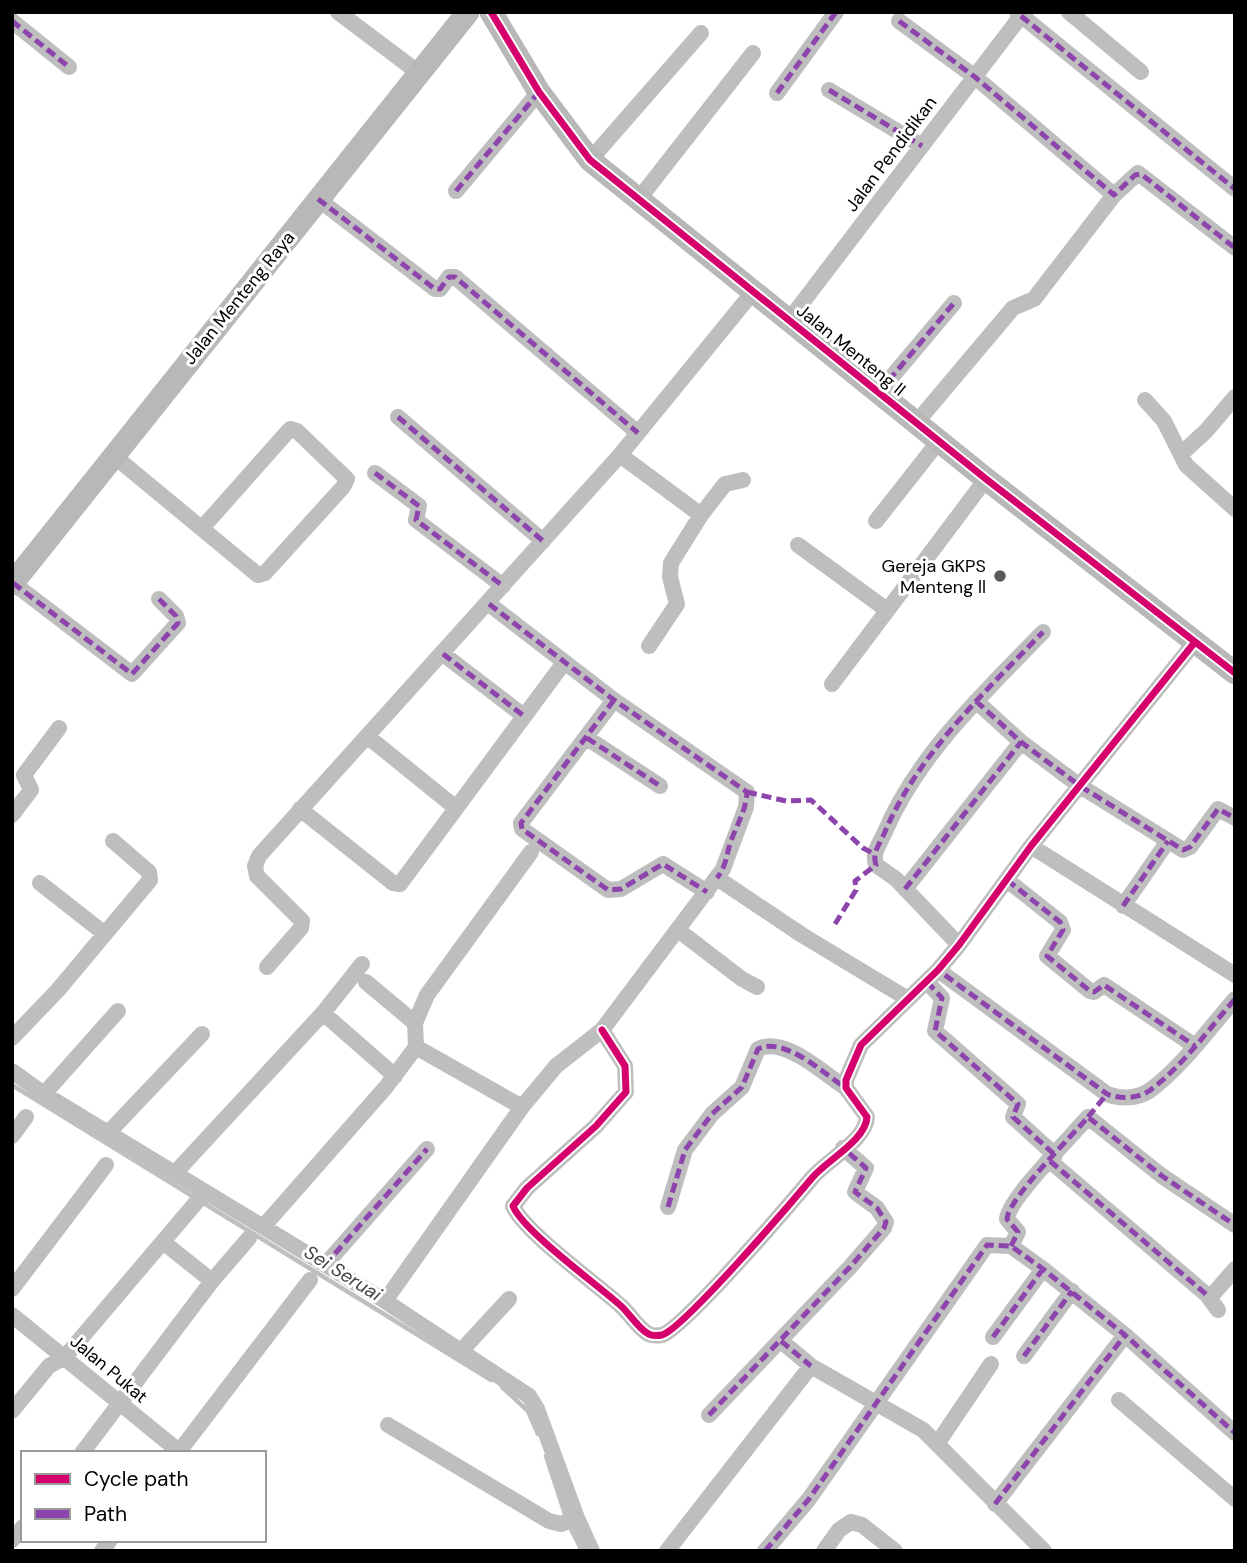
<svg xmlns="http://www.w3.org/2000/svg" width="1247" height="1563" viewBox="0 0 1247 1563" font-family="'DM Sans',sans-serif">
<style>
.lines{fill:none;stroke-linecap:round;stroke-linejoin:round}
.stream{stroke:#bfbfbf;stroke-width:4.5}
.street{stroke:#bebebe;stroke-width:16}
.secondary{stroke:#b8b8b8;stroke-width:23}
.quiet{stroke:#8e44ad;stroke-width:5;stroke-dasharray:10 5;stroke-linecap:butt}
.cycleway-casing{stroke:#fff;stroke-width:11}
.cycleway{stroke:#d6006c;stroke-width:7}
.poi-dot{fill:#595959;stroke:#fff;stroke-width:2.5}
.labels{text-anchor:middle;dominant-baseline:central;stroke-width:6;stroke-linejoin:round;paint-order:stroke}
.street-label{font-size:18px;fill:#000;stroke:#fff}
.poi-label{font-size:18px;fill:#000;stroke:#fff;text-anchor:end}
.water-label{font-size:19px;font-style:italic;fill:#444;stroke:#fff}
</style>
<rect width="100%" height="100%" fill="#fff"/>
<g class="lines">
<!-- stream -->
<path class="stream" d="M12 1085 491 1380
M502 1387 528 1411 538 1434
M546 1456 566 1517
M569 1525 582 1551"/>
<!-- street -->
<path class="street" d="M338 12 419 73
M1017 12 1235 189
M1069 12 1141 72
M12 21 69 67
M899 21 975 77 1114 195
M829 90 922 146
M777 93 836 12
M590 160 701 33
M456 191 539 92
M318 199 435 289H440L449 277H455L638 433
M638 200 753 53
M789 320 1024 12
M879 392 954 303
M1145 400 1164 421 1186 465 1235 509
M398 417 543 541
M916 423 1013 308 1034 299 1114 195 1138 173 1235 248
M1181 454 1206 431 1235 397
M620 455 701 515 671 563 670 577 677 604 649 646
M114 456 258 575 265 573 343 487 347 479 297 431 290 429 203 527
M375 473 419 506 416 520 503 586
M701 515 725 484 743 480
M876 521 939 441
M798 545 887 610
M13 583 132 674 178 623 176 616 159 599
M489 604 614 700 747 792 746 807 723 869 602 1030 556 1066 522 1107
M443 654 524 716
M832 684 986 479
M614 700 521 823 522 829 608 890 621 889 663 864 707 892
M976 701 1021 742 1080 786 1183 850 1190 847 1218 809 1235 818
M367 736 456 808
M587 738 660 786
M300 809 393 883 400 884 563 664
M12 815 31 790 24 775 59 728
M1031 846 1235 975
M717 878 802 935 908 999
M1007 880 1060 922 1063 930 1047 956 1090 991 1094 992 1104 985 1195 1046
M40 883 105 934
M905 889 1021 742
M1123 906 1168 841
M678 930 742 979 757 987
M959 945 896 879 876 865C872 853 879 845 884 834 917 755 984 693 1043 632
M267 967 301 928 302 921 257 876 255 866 259 856 620 455 753 292
M938 970 1107 1094C1119 1099 1137 1099 1149 1091 1182 1067 1208 1030 1235 999
M366 982 415 1023
M927 982 942 998 935 1031 1018 1104 1013 1117 1055 1155
M323 1013 395 1076
M602 1030 625 1066 626 1092 596 1126 527 1188 513 1206C523 1231 598 1285 621 1306 630 1314 637 1327 647 1333 651 1336 656 1336 662 1335 684 1328 791 1203 812 1178 827 1160 866 1140 867 1117L846 1088V1080L861 1045 938 970 959 945 1031 846 1195 642
M12 1038 58 990 150 880 149 872 113 841
M12 1071 44 1094 385 1301 529 1396 537 1409 577 1518 592 1551
M44 1094 118 1011
M109 1132 202 1034
M12 1136 26 1117
M1050 1161 1207 1295 1218 1310
M175 1173 323 1013 362 964
M668 1207 685 1150 712 1114 742 1087 758 1049C785 1036 824 1074 846 1088
M263 1227 386 1087 416 1047
M163 1242 212 1281
M1011 1246 1018 1232 1007 1219C1008 1199 1072 1136 1088 1117L1162 1176 1235 1225
M325 1265 427 1149
M12 1289 106 1165
M1207 1295 1214 1293 1235 1269
M385 1301 522 1107 416 1047 415 1023 427 995 531 852
M12 1315 181 1453
M993 1337 1043 1269
M781 1341 811 1366
M462 1350 509 1299
M1024 1356 1072 1291
M1119 1400 1235 1499
M12 1411 49 1366 65 1357 205 1192
M709 1415 850 1267 884 1228 886 1222 877 1208 855 1192 866 1168 843 1148
M388 1425 549 1521 561 1524 577 1518
M937 1444 991 1364
M82 1453 212 1281 249 1238
M178 1453 310 1280
M995 1504 1125 1335
M12 1540 23 1527
M102 1551 110 1540
M667 1551 811 1366 923 1430 1044 1551
M765 1551 809 1499 987 1245 1011 1246 1043 1269 1125 1335 1235 1433
M824 1551 839 1530 851 1522 862 1525 895 1551"/>
<!-- secondary -->
<path class="secondary" d="M491 12 539 92 590 160 986 479 1235 673
M12 584 468 12"/>
<!-- quiet -->
<path class="quiet" d="M1021 16 1235 189
M12 21 69 67
M899 21 975 77 1114 195 1135 175 1141 174 1235 248
M829 90 922 146
M777 93 836 12
M456 191 539 92
M318 199 435 289H440L449 277H455L638 433
M879 392 954 303
M398 417 543 541
M375 473 419 506 416 520 503 586
M13 583 132 674 178 623 176 616 159 599
M489 604 614 700 747 792C746 811 737 824 731 841 726 855 727 865 717 878
M443 654 524 716
M614 700 521 823 522 829 608 890 621 889 663 864 707 892
M976 701 1021 742 1080 786 1183 850 1190 847 1218 809 1235 818
M587 738 660 786
M747 792 786 801 811 800 863 848 874 854
M1007 880 1060 922 1063 930 1047 956 1090 991 1094 992 1104 985 1195 1046
M905 889 1021 742
M1123 906 1168 841
M835 924 856 890 855 881 876 865C872 853 879 845 884 834 917 755 984 693 1043 632
M934 975 938 970 1107 1094C1119 1099 1137 1099 1149 1091 1182 1067 1208 1030 1235 999
M927 982 942 998 935 1031 1018 1104 1013 1117 1055 1155
M1088 1117 1107 1094
M1050 1161 1207 1295
M668 1207 685 1150 712 1114 742 1087 758 1049C785 1036 824 1074 846 1088
M1011 1246 1018 1232 1007 1219C1008 1199 1072 1136 1088 1117L1162 1176 1235 1225
M325 1265 427 1149
M993 1337 1043 1269
M781 1341 811 1366
M1024 1356 1072 1291
M709 1415 850 1267 884 1228 886 1222 877 1208 855 1192 866 1168 843 1148
M995 1504 1125 1335
M765 1551 809 1499 987 1245 1011 1246 1043 1269 1125 1335 1235 1433"/>
<!-- cycleway casing -->
<g class="cycleway-casing">
<path id="cycleway" d="M491 12 539 92 590 160 986 479 1235 673
M602 1030 625 1066 626 1092 596 1126 527 1188 513 1206C523 1231 598 1285 621 1306 630 1314 637 1327 647 1333 651 1336 656 1336 662 1335 684 1328 791 1203 812 1178 827 1160 866 1140 867 1117L846 1088V1080L861 1045 938 970 959 945 1031 846 1195 642"/>
</g>
<!-- cycleway -->
<use href="#cycleway" class="cycleway"/>
</g>
<!-- markers -->
<circle class="poi-dot" cx="1000" cy="576" r="7"/>
<g class="labels">
<!-- street labels -->
<g class="street-label">
<text transform="translate(891 154) rotate(-53)">Jalan Pendidikan</text>
<text transform="translate(239 298) rotate(-51)">Jalan Menteng Raya</text>
<text transform="translate(851 350) rotate(39)">Jalan Menteng II</text>
<text transform="translate(109 1369) rotate(40)">Jalan Pukat</text>
</g>
<!-- poi labels -->
<g class="poi-label">
<text x="986" y="566">Gereja GKPS<tspan x="986" dy="21">Menteng ll</tspan></text>
</g>
<!-- water labels -->
<g class="water-label">
<text transform="translate(343 1273) rotate(32)">Sei Seruai</text>
</g>
</g>
<!-- border -->
<rect width="1247" height="1563" fill="none" stroke="#000000" stroke-width="28"/>
<!-- legend -->
<rect x="21" y="1451" width="245" height="91" fill="#ffffff" stroke="#999999" stroke-width="2"/>
<rect x="35" y="1474" width="35" height="10" fill="#d6006c" stroke="#999999" stroke-width="2"/>
<text x="84" y="1486" font-size="21" fill="#000000">Cycle path</text>
<rect x="35" y="1509" width="35" height="10" fill="#8e44ad" stroke="#999999" stroke-width="2"/>
<text x="84" y="1521" font-size="21" fill="#000000">Path</text>
</svg>
